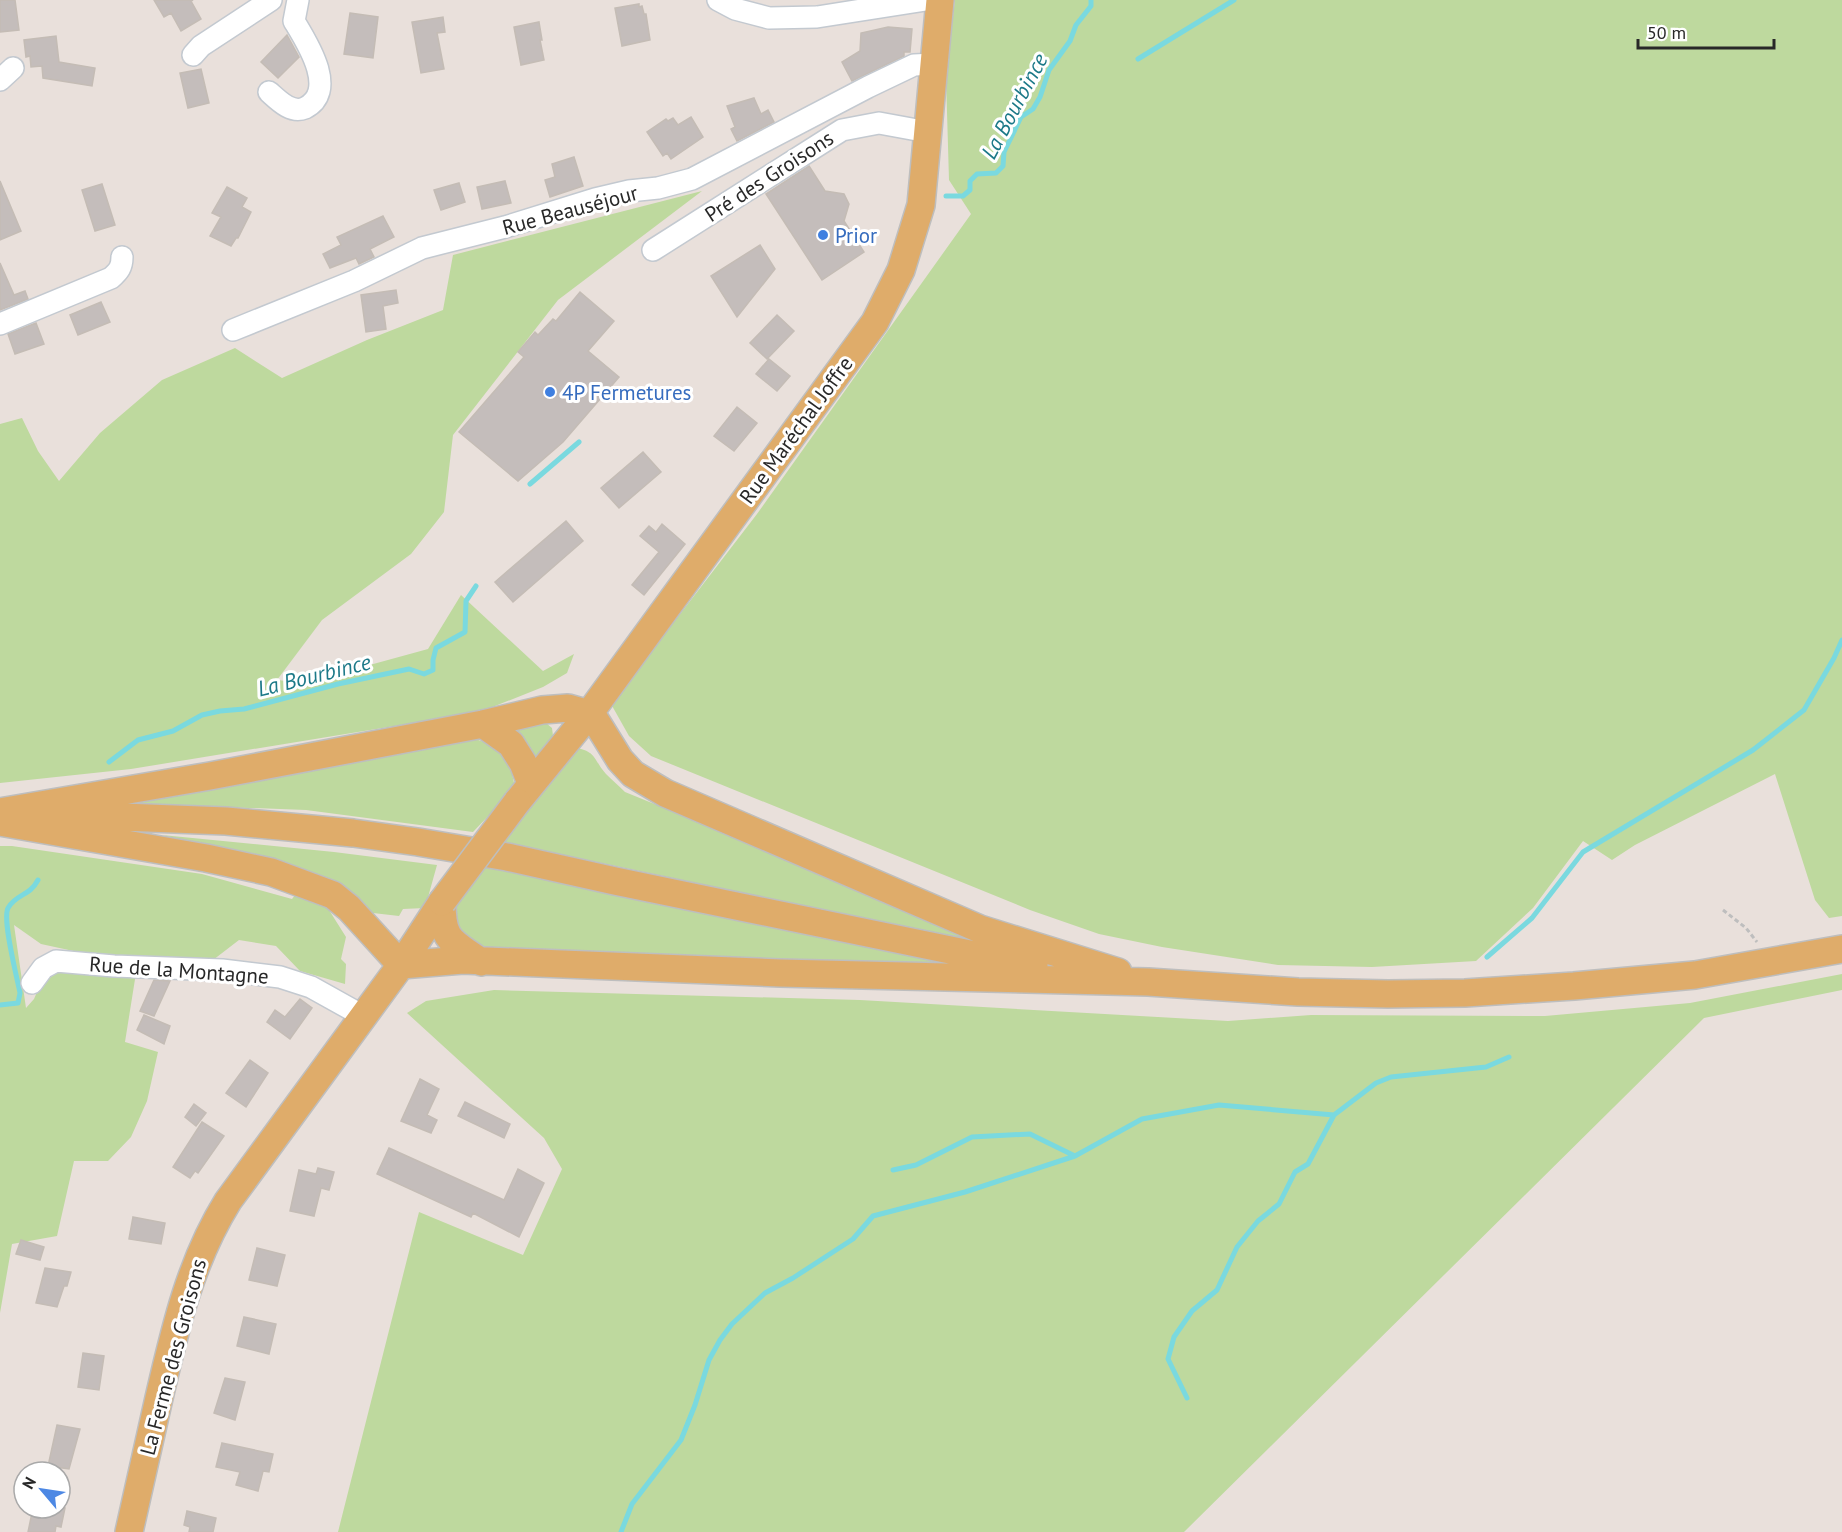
<svg xmlns="http://www.w3.org/2000/svg" width="1842" height="1532" viewBox="0 0 1842 1532" font-family="'PT Sans',sans-serif">
<style>
.green{fill:#bed99e}
.lines{fill:none;stroke-linecap:round;stroke-linejoin:round}
.stream{stroke:#7ad9df;stroke-width:5}
.building{fill:#c4bdbb;stroke:#c4bcb5;stroke-width:1.5}
.minor-casing{stroke:#c3c9d0;stroke-width:24}
.major-casing{stroke:#bebebe;stroke-width:30}
.path{stroke:#bebebe;stroke-width:3;stroke-dasharray:4.5 3;stroke-linecap:butt}
.minor{stroke:#fff;stroke-width:21}
.major{stroke:#dfac6a;stroke-width:27}
.major-bridge-casing{stroke:#bebebe;stroke-width:30;stroke-linecap:butt}
.major-bridge{stroke:#dfac6a;stroke-width:27}
.shop-dot{fill:#3f7fe0;stroke:#fff;stroke-width:2}
.labels{text-anchor:middle;dominant-baseline:central;stroke-width:6;stroke-linejoin:round;paint-order:stroke}
.street-label{font-size:21px;fill:#282828;stroke:#fff}
.shop-label{font-size:21px;fill:#366cbe;stroke:#fff;text-anchor:start}
.water-label{font-size:22px;font-style:italic;fill:#1c7988;stroke:#fff}
</style>
<rect width="100%" height="100%" fill="#e9e0db"/>
<!-- green -->
<path class="green" d="M955 0H1842V916L1829 918 1815 900 1775 774 1635 845 1612 860 1583 841 1533 908 1476 961 1372 967 1278 965 1162 947 1099 934 1030 910 651 756 629 736 611 704 757 514 971 214 949 180 946 78Z
M702 191 558 300 453 435 444 512 411 554 322 620 277 680 304 683 428 649 461 595 543 671 574 654 567 673 543 687 480 712 131 769 0 783V424L22 418 38 451 59 481 100 433 162 380 235 348 282 378 367 340 443 310 453 255Z
M546 723 552 728 553 736 533 762 502 728Z
M467 736C500 747 509 753 515 788L473 832 306 810 113 803Z
M573 747C598 752 592 758 606 774 612 780 619 786 625 792L926 915 991 945 502 842Z
M162 835 334 852 437 865 425 908 403 909 399 916 373 913 358 897 331 881 246 854Z
M0 846H12L202 874 292 899 299 890 329 910 346 937 341 959 346 964 345 984 300 971 276 946 239 940 213 960 92 955 41 944 14 925 26 1008 34 999 44 976 68 970 136 973 125 1042 158 1052 147 1101 131 1137 108 1161H74L57 1236 12 1244 0 1313Z
M485 867 933 959 929 967 500 955 466 938 454 926 451 912Z
M1842 974V990L1704 1018 1184 1532H338L419 1212 523 1255 562 1169 544 1138 407 1013 426 1001 494 990 860 1000 1228 1021 1311 1015 1545 1016 1690 1003Z"/>
<g class="lines">
<!-- stream -->
<path class="stream" d="M1138 59 1234 0
M946 196H963L970 190V181L977 174 996 173 1003 166 1004 152 1021 117 1033 109 1040 97 1049 70 1070 41 1076 25 1091 6V0
M530 484 579 442
M109 762 138 740 173 731 202 715 220 711 244 709 338 684 409 669 424 674 433 670V660L436 648 465 632 466 601 476 586
M1487 957 1532 918 1583 852 1753 750 1804 710 1834 658 1842 640
M0 1005 18 1003 20 993C17 977 2 920 8 908 17 893 29 897 38 880
M893 1170 916 1165 972 1137 1030 1134 1075 1156
M1187 1398 1168 1359 1174 1337 1192 1311 1217 1290 1237 1247 1258 1221 1279 1204 1295 1172 1308 1164 1334 1115
M621 1532 632 1504 681 1440 695 1405 709 1360 720 1340 732 1324 765 1293 793 1278 853 1239 873 1216 965 1192 1075 1156 1142 1119 1219 1105 1334 1115 1376 1083 1391 1077 1486 1067 1509 1057"/>
</g>
<!-- building -->
<path class="building" d="M0 0H15L19 30 0 32Z
M154 0H193L191 1 201 19 181 31 171 13 164 17Z
M639 4V7L642 6 644 14H646L650 40 622 46 615 8Z
M350 13 378 17 373 58 344 54Z
M443 17 445 32 437 33 444 69 421 73 412 22Z
M539 22 542 40H540L544 60 521 65 514 27Z
M888 27 912 29 910 52H904V56L852 81 842 62 860 51 861 33Z
M287 35 299 57 278 78 261 62Z
M56 36 59 62 95 68 92 86 43 78 42 66 31 67 30 56 26 57 24 40Z
M201 69 209 103 188 108 180 73Z
M754 98 761 114 768 110 774 122 737 141 731 129 735 127 727 106Z
M691 117 703 137 671 159 667 153 663 156 647 132 666 119 668 121 673 118 678 125Z
M574 157 583 186 550 197 545 180 555 177 552 164Z
M809 166 825 191 844 194 849 204 844 221 864 252 822 280 766 194Z
M0 181 21 231 0 240Z
M505 181 511 203 482 209 477 187Z
M459 183 465 202 441 210 434 190Z
M102 184 115 225 95 231 82 190Z
M227 187 247 198 242 207 251 212 238 238H236L231 246 210 236 221 217 212 213Z
M383 216 394 237 370 249 374 257 359 264 356 258 330 268 323 254 341 245 337 237Z
M760 245 775 269 737 317 711 276Z
M0 263 14 295 25 291 28 299 0 310Z
M396 290 398 303 383 306 386 329 366 332 361 295Z
M580 292 614 321 588 351 619 377 563 442 518 481 459 432 524 357 518 352 535 332 538 335 553 319 556 321Z
M101 302 110 322 78 335 70 315Z
M777 315 794 331 767 359 750 343Z
M36 323 44 344 15 354 8 334Z
M769 359 790 376 777 391 756 374Z
M737 407 757 423 734 451 714 436Z
M643 452 661 472 619 508 601 488Z
M566 521 583 541 513 602 495 582Z
M662 524 685 544 644 595 632 585 659 552 640 536 649 526 656 532Z
M154 980 170 981 154 1016 140 1011Z
M300 999 312 1008 290 1039 267 1022 275 1010 285 1017Z
M144 1015 170 1026 164 1044 137 1030Z
M250 1060 268 1073 246 1107 226 1093Z
M420 1079 439 1089 427 1115 437 1120 431 1133 401 1121Z
M465 1102 510 1124 504 1138 458 1116Z
M194 1104 206 1113 196 1126 185 1117Z
M202 1122 224 1136 198 1173 195 1171 190 1178 173 1167Z
M389 1148 504 1200 518 1169 544 1183 519 1237 473 1213 471 1217 377 1174Z
M318 1168 334 1172 329 1190 321 1188 314 1216 290 1211 299 1170 316 1174Z
M133 1217 165 1223 161 1244 129 1239Z
M21 1240 44 1247 40 1260 16 1254Z
M257 1248 285 1255 277 1286 249 1280Z
M45 1268 71 1272 67 1286H64L57 1307 36 1303Z
M244 1317 276 1324 269 1354 237 1346Z
M83 1353 104 1356 99 1390 78 1387Z
M225 1378 245 1382 235 1420 214 1413Z
M57 1425 80 1429 69 1469 48 1466Z
M222 1443 273 1454 269 1472 263 1471 258 1491 236 1485 240 1472 216 1467Z
M33 1508H65L61 1527 56 1526 55 1532H28Z
M187 1511 216 1518 213 1532H189L190 1527 184 1525Z"/>
<g class="lines">
<!-- minor casing -->
<g class="minor-casing">
<path id="minor" d="M718 0 735 9 769 18 817 17 926 0
M193 55 201 46 271 0
M0 80 13 68
M269 92C278 100 291 114 305 108 339 91 306 41 294 21L298 0
M653 250 842 130 879 123 928 132
M0 324 111 278C119 271 122 267 122 257
M233 330 354 281 422 248 505 227 595 199 629 191 658 188 692 179 868 87 914 65 934 64
M32 983 43 968 56 961 114 966 222 970 280 977 311 987 363 1016"/>
</g>
<!-- major casing -->
<g class="major-casing">
<path id="major" d="M483 724 511 744 523 763 531 783
M517 802 589 714 875 322 901 270 921 205 940 0
M0 812 210 776 483 724 542 710 568 708 589 714 594 718 620 760 633 774 665 793 980 929 1118 972
M48 816H96L226 821 353 833 418 842 507 857 615 881 989 958 1034 965
M0 822 206 858 271 872 333 895 349 908 401 965 463 960 780 973 1148 982 1298 992 1388 994 1465 993 1574 986 1695 975 1842 949
M442 902C442 941 451 941 481 962
M129 1532C139 1487 149 1443 159 1398 175 1329 190 1262 228 1201L401 965 442 902"/>
</g>
<!-- path -->
<path class="path" d="M1723 910 1746 928 1757 942"/>
<!-- minor -->
<use href="#minor" class="minor"/>
<!-- major -->
<use href="#major" class="major"/>
<!-- major-bridge casing -->
<g class="major-bridge-casing">
<path id="major-bridge" d="M442 902 517 802"/>
</g>
<!-- major-bridge -->
<use href="#major-bridge" class="major-bridge"/>
</g>
<!-- markers -->
<g class="shop-dot">
<circle cx="823" cy="235" r="6"/>
<circle cx="550" cy="392" r="6"/>
</g>
<g class="labels">
<!-- street labels -->
<g class="street-label">
<text transform="translate(769 176) rotate(-33)">Pré des Groisons</text>
<text transform="translate(570 210) rotate(-15)">Rue Beauséjour</text>
<text transform="translate(796 430) rotate(-54)">Rue Maréchal Joffre</text>
<text transform="translate(179 970) rotate(4)">Rue de la Montagne</text>
<text transform="translate(173 1357) rotate(-75)">La Ferme des Groisons</text>
</g>
<!-- shop labels -->
<g class="shop-label">
<text x="835" y="235">Prior</text>
<text x="562" y="392">4P Fermetures</text>
</g>
<!-- water labels -->
<g class="water-label">
<text transform="translate(1014 106) rotate(-62)">La Bourbince</text>
<text transform="translate(314 675) rotate(-14)">La Bourbince</text>
</g>
</g>
<!-- north arrow -->
<g transform="translate(42 1490) rotate(299)"><circle r="28" fill="#ffffff" stroke="#a9a9a9" stroke-width="1.5"/>
<path d="M0-4.5L10 22L0 15L-10 22Z" fill="#4d88e4"/>
<text y="-9" font-size="16" font-weight="bold" text-anchor="middle" fill="#282828">N</text>
</g>
<!-- scale -->
<path d="M1638 39v9h136v-9" fill="none" stroke="#282828" stroke-width="3"/>
<text x="1647" y="39" font-size="18" fill="#282828" stroke="#ffffff" stroke-width="4.5" paint-order="stroke">50 m</text>
</svg>
